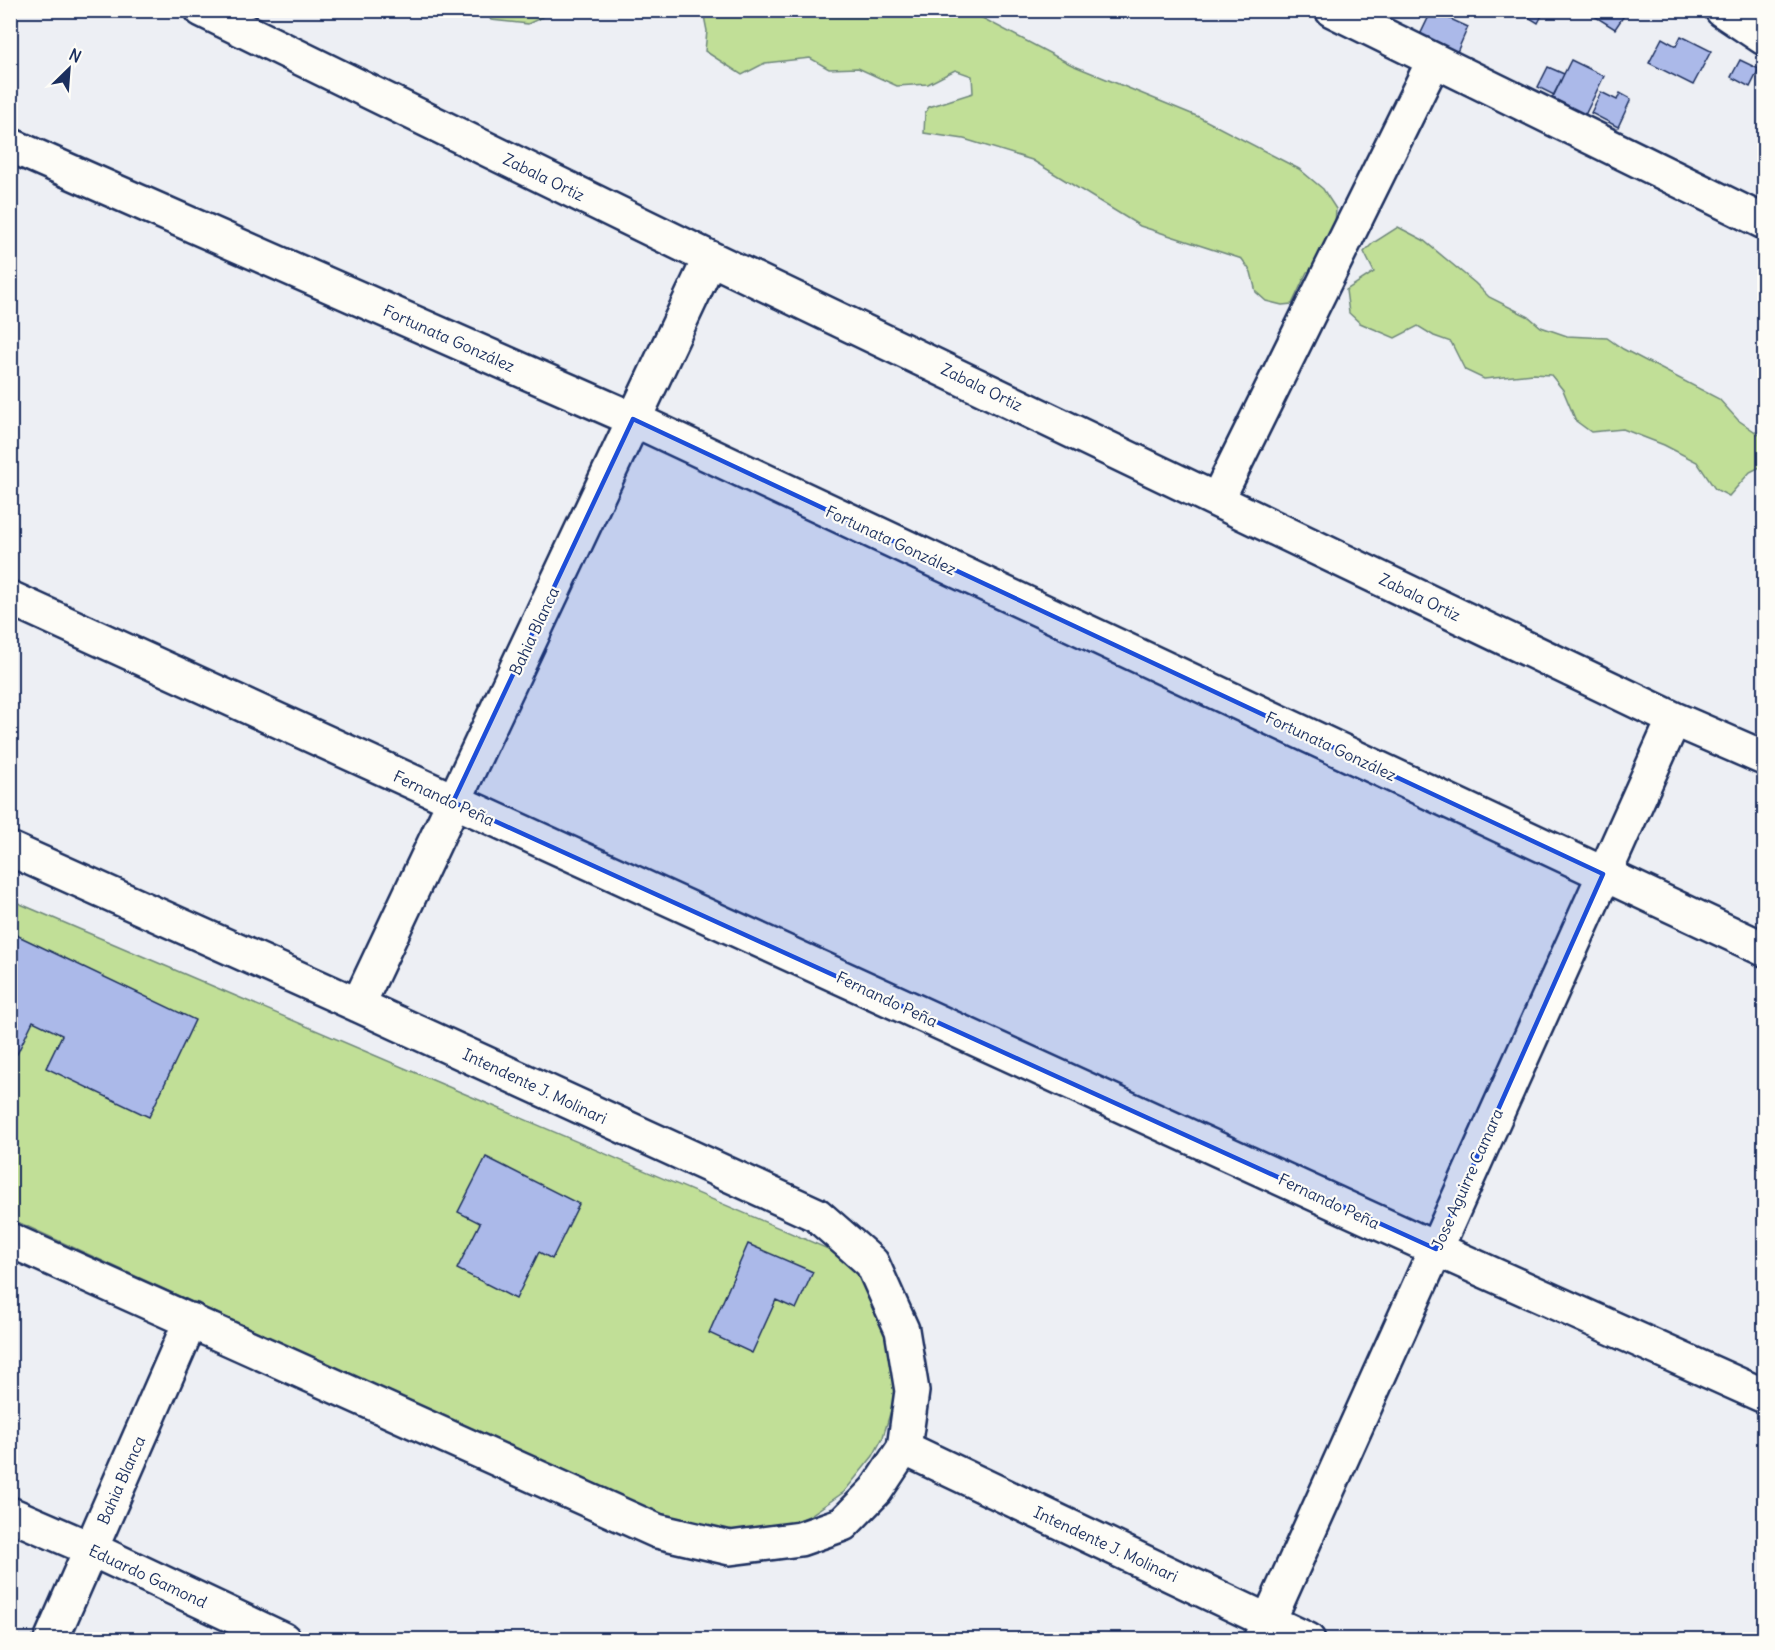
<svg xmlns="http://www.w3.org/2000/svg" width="1775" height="1650" viewBox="0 0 1775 1650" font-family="Delius,sans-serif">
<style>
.green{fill:#c1df97;stroke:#6e877a;stroke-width:1.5}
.building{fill:#abb9e9;stroke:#1b2f5e;stroke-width:1.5}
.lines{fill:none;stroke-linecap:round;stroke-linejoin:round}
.minor-casing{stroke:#1b2f5e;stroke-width:38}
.minor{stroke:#fdfcf7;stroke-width:33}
.marked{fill:#1d4ed8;fill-opacity:0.2;stroke:#1d4ed8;stroke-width:4.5;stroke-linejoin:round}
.labels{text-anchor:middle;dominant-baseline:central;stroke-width:4.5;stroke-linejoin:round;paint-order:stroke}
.street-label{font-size:16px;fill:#1b2f5e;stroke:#fdfcf7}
</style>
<rect width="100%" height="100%" fill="#edeff4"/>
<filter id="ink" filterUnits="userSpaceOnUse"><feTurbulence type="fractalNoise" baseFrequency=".0167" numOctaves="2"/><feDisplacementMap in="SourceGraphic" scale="12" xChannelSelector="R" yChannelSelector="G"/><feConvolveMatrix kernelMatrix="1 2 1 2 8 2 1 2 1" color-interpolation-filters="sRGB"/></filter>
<g filter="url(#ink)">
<!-- green -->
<path class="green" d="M485 11H555L528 24 491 20Z
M703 11 971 12 1072 65 1199 117 1299 169 1323 189 1336 209 1335 225 1322 266 1307 272 1292 304 1282 305 1266 301 1256 292 1251 272 1242 259 1140 226 1032 160 964 139 924 133 925 113 929 107 973 93 972 76 955 70 928 84 897 86 858 68 829 69 810 58 765 63 742 75 705 51 707 31Z
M1398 227 1423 240 1475 283 1489 297 1529 317 1541 327 1567 336 1607 338 1623 349 1719 399 1738 420 1764 438V465L1750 472 1729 496 1715 489 1697 462 1664 445 1623 429 1591 432 1576 421 1563 390 1551 375 1533 374 1484 379 1465 370 1451 342 1434 336 1418 326 1395 338 1360 323 1349 313 1346 290 1374 272 1364 252 1373 243Z
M11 900 854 1260 897 1357 895 1397 883 1437 873 1456 844 1492 809 1516 778 1529 734 1535 688 1529 11 1219Z"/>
<!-- building -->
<path class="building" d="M1432 10H1441L1450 14 1448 18 1468 27 1457 52 1420 35Z
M1517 10H1545L1538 23Z
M1593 10H1627V11L1615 29 1591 14Z
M1681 36 1711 51 1693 85 1649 63 1662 38 1676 46Z
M1571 60 1604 76 1585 115 1552 98Z
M1740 60 1759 69 1750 87 1731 77Z
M1548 67 1564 74 1554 95 1538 87Z
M1601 92 1617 100 1620 93 1631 99 1618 127 1591 113Z
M10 932 195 1020 149 1117 46 1068 62 1035 33 1021 17 1054 10 1051Z
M486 1157 579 1204 552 1259 539 1252 516 1299 457 1269 480 1223 458 1212Z
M748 1244 813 1272 796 1309 776 1300 752 1353 709 1333Z"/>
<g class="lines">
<!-- minor casing -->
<g class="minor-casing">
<path id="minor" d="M202 10 710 258 1674 719 1764 758
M1332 10 1764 222
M1722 10 1764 38
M10 145 633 419 1764 949
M1217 500 1434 60
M10 598 1436 1249 1764 1396
M10 849 358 1005 817 1215 872 1263 902 1330 912 1391 904 1448 876 1490 843 1524 800 1539 730 1548 657 1531 10 1240
M358 1005 710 258
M904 1448 1308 1640
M10 1514 91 1549 284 1640
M51 1640 191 1320
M1260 1640 1674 719"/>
</g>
<!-- minor -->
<use href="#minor" class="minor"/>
</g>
</g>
<!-- marked area -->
<path class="marked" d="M633 419 1603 874 1436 1249 453 802Z"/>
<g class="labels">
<!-- street labels -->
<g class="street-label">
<text transform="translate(544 177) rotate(26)">Zabala Ortiz</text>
<text transform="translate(449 338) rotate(24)">Fortunata González</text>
<text transform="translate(982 387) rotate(26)">Zabala Ortiz</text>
<text transform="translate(891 540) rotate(25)">Fortunata González</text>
<text transform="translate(1420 597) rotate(26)">Zabala Ortiz</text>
<text transform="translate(534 631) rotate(-65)">Bahia Blanca</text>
<text transform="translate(1331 746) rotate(25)">Fortunata González</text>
<text transform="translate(444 798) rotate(25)">Fernando Peña</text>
<text transform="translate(887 999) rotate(25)">Fernando Peña</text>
<text transform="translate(535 1086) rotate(25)">Intendente J. Molinari</text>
<text transform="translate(1467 1179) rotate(-66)">Jose Aguirre Camara</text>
<text transform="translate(1329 1201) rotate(25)">Fernando Peña</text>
<text transform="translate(121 1480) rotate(-66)">Bahia Blanca</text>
<text transform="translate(1106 1544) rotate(25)">Intendente J. Molinari</text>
<text transform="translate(148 1576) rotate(25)">Eduardo Gamond</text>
</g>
</g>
<!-- margin -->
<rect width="1775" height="1650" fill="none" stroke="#fdfcf7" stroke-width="36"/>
<rect x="18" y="18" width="1739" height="1614" fill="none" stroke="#1b2f5e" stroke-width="2" filter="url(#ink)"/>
<!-- north arrow -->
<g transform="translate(69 69) rotate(25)" stroke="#fdfcf7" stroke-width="4.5" paint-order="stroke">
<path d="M0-4.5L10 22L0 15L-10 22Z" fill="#1b2f5e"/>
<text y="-9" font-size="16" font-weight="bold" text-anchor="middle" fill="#1b2f5e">N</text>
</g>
</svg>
